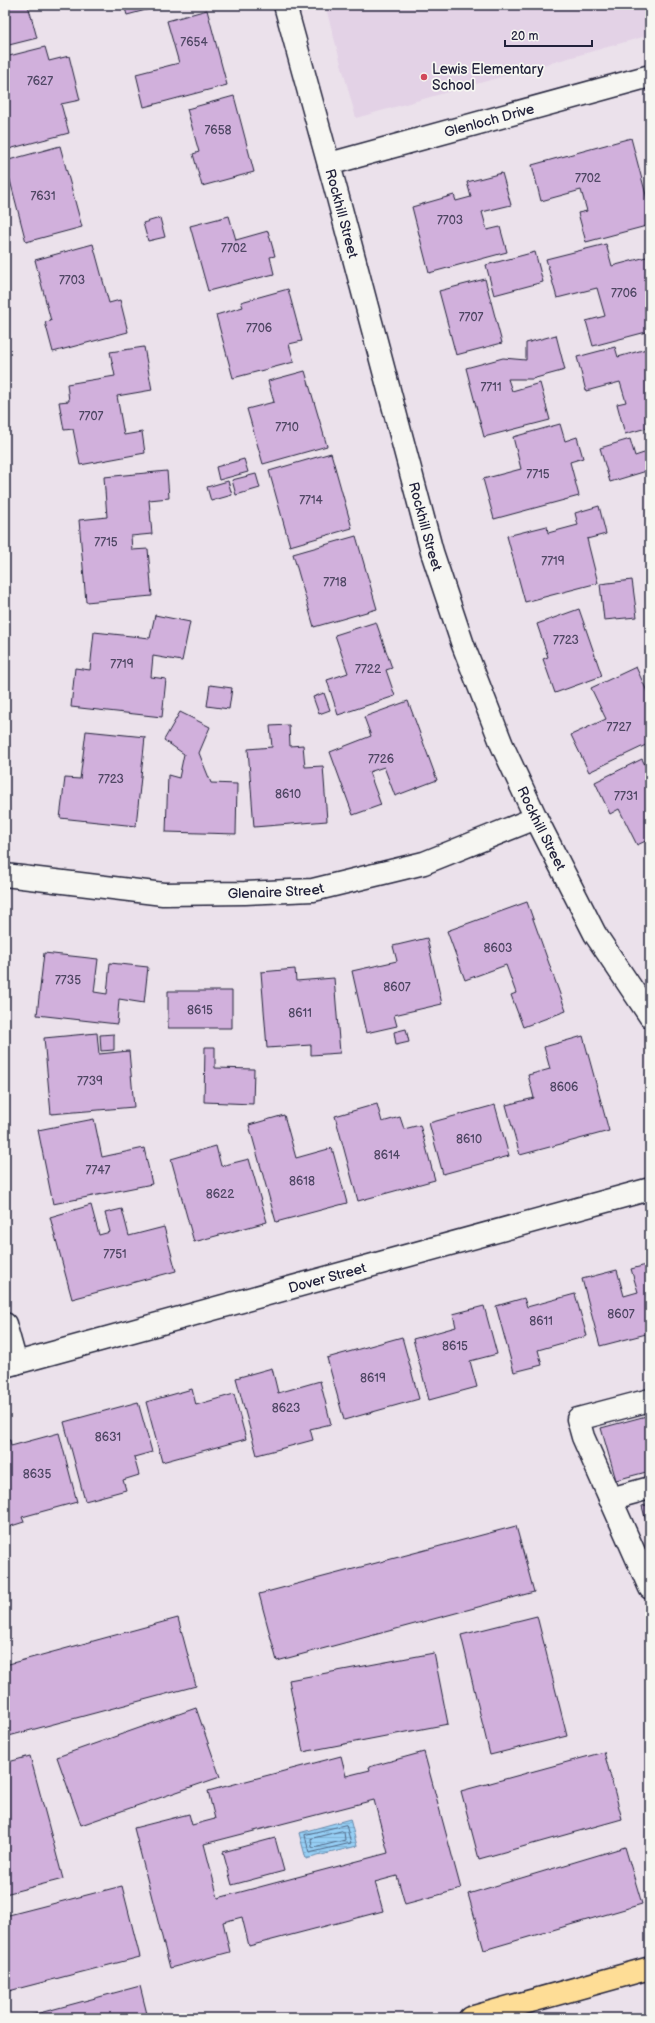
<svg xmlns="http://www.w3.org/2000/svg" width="655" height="2023" viewBox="0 0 655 2023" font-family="'Balsamiq Sans',sans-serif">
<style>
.built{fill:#e3d2e6}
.water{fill:url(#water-rules);stroke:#688aab}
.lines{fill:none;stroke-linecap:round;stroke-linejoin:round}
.shore{stroke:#506785;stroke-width:1}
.building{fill:#d1b0dc;stroke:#22223b;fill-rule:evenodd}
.minor-casing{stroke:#22223b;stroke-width:25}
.major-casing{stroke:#22223b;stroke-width:25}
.minor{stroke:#f6f6f2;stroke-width:22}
.major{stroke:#fedd96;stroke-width:22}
.poi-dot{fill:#d1495b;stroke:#f6f6f2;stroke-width:1.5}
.labels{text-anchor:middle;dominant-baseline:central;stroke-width:3.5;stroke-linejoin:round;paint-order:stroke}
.number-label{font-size:12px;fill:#4e4663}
.poi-label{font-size:14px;fill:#22223b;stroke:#f6f6f2;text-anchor:start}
.street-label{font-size:14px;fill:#22223b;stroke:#f6f6f2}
</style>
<defs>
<pattern id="water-rules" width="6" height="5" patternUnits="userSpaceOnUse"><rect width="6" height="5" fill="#96cff5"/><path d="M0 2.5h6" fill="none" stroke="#81b1d3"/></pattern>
</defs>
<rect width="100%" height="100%" fill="#ebe1eb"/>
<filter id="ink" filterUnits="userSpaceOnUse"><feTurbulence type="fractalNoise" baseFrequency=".025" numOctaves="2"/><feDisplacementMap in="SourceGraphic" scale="8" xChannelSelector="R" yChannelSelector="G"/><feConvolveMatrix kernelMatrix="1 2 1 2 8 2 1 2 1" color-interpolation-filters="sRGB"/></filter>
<g filter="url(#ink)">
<!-- built -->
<path class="built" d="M325 5H650V35L356 118Z"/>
<!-- water -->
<path class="water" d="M350 1819 357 1846 306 1859 299 1833Z"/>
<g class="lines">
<!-- shore -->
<path class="shore" d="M346 1825 351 1843 309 1853 305 1835Z
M342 1831 344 1832 345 1840 314 1848 312 1847 311 1839Z"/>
</g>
<!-- building -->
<path class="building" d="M5 5H28L37 38 5 46Z
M124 5H165L127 15Z
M207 10 227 85 144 107 136 74 179 63 167 21Z
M45 47 49 61 69 56 80 100 61 104 69 133 5 150V109L7 108 5 100V57Z
M234 96 254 172 202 186 193 154 199 152 187 109Z
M631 138 650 210V225L586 242 578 213 587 211 581 190 541 201 532 165Z
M60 146 82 227 26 242 5 161Z
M502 173 511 205 482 212 487 230 500 227 507 252 429 273 412 207 454 195 456 201 471 197 467 182Z
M229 216 236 240 268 231 275 256 270 257 274 274 208 291 190 226Z
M160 218 165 237 148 241 143 223Z
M93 244 109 303 120 300 128 332 53 352 45 322 51 321 35 260Z
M606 244 612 266 650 256V331L593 346 586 321 605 316 597 288 557 298 546 259Z
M535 252 543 282 494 295 486 265Z
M485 279 502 343 456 355 439 291Z
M288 289 302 341 289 344 294 362 233 378 216 315 243 307 241 302Z
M556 335 565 370 532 379H508L512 391 540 383 550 420 484 437 466 368 503 358 526 360V343Z
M144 347 152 390 117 396 124 435 142 432 145 453 80 465 73 429 64 430 59 402 69 401 67 384 115 376 110 352Z
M615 347 618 357 650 348V427L625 434 617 404 626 402 620 382 586 391 577 357Z
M305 371 327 446 263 464 247 409 274 402 268 381Z
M560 424 565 441 577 437 583 458 570 462 579 496 494 519 483 479 521 469 513 437Z
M630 439 635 456 650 451V470L610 482 600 448Z
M331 453 352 528 290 546 269 471Z
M244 459 248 472 219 480 216 467Z
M167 471 169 498 149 500 152 534 131 536 132 550 148 549 152 596 86 602 79 520 107 517 104 477Z
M256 474 260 488 236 495 232 480Z
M228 481 232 495 211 501 207 487Z
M599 506 606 534 587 539 598 583 525 602 507 536 547 526 548 533 578 525 575 513Z
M356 536 377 609 314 627 293 554Z
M632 580 637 617 604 620 600 584Z
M579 609 602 676 555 693 543 659 548 657 537 624Z
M155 615 190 622 182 661 153 656 151 677 166 679 162 717 71 707 75 668 90 670 94 632 150 638Z
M376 622 392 668 386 670 395 696 338 715 327 680 348 673 335 635Z
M636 667 650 698V743L589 772 571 735 606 719 591 688Z
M210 685 232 688 229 709 207 706Z
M324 693 330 710 319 714 313 697Z
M408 701 437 780 395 796 384 767 369 772 381 805 353 815 330 752 371 736 364 717Z
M180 712 210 727 199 753 211 783 237 784 236 834 166 832 168 775 179 778 184 754 164 740Z
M289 725 290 746 303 745 305 767 323 766 327 821 254 827 248 749 272 747 270 726Z
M86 731 145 737 136 826 60 818 65 778 80 779Z
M642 759 650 775V839L637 845 619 809 610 814 595 782Z
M527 902 566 1011 523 1027 511 995 516 993 506 965 465 980 447 931Z
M427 938 442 1004 394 1015 397 1026 366 1033 352 971 397 961 393 946Z
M44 953 98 959 94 992 107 994 110 963 148 967 144 1003 119 999 117 1024 37 1015Z
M295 969 296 981 334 978 340 1053 311 1055V1045L267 1048 261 972Z
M168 991H232V1028H168Z
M406 1029 409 1042 396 1045 394 1032Z
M97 1033 99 1054 129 1051 134 1107 51 1114 44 1038Z
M114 1034V1050L101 1051 100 1035Z
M583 1036 609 1131 520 1155 506 1105 534 1098 528 1075 550 1069 544 1047Z
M205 1047H215V1068L254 1069 253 1104 204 1102Z
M377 1104 382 1122 400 1117 404 1129 420 1125 435 1180 358 1201 335 1116Z
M495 1105 509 1156 443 1174 429 1123Z
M284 1115 296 1158 332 1148 347 1203 276 1222 249 1125Z
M94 1119 102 1157 144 1148 152 1184 53 1204 38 1130Z
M216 1146 221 1166 249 1159 267 1222 194 1242 171 1159Z
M91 1205 99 1235 110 1232 105 1213 122 1209 129 1236 164 1227 176 1271 72 1299 50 1217Z
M650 1264V1333L600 1346 582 1279 617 1270 624 1296 638 1292 631 1269Z
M575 1294 587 1336 538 1350 542 1365 514 1372 496 1306 524 1298 527 1307Z
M484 1306 497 1354 470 1361 477 1387 429 1400 413 1339 456 1327 453 1314Z
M402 1337 419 1399 344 1420 327 1358Z
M272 1368 278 1393 320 1381 331 1424 310 1429 313 1440 257 1455 236 1378Z
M192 1389 196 1405 234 1394 246 1439 162 1462 146 1402Z
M138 1402 152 1452 134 1457 139 1475 123 1480 126 1490 85 1501 64 1422Z
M650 1415V1471L616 1480 601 1428Z
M59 1433 77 1502 22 1517 24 1522 5 1528V1441L10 1440 11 1446Z
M650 1504V1537L642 1506Z
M516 1526 534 1592 277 1661 259 1594Z
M537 1616 567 1736 490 1755 461 1635Z
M178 1618 196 1686 5 1737V1665Z
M434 1653 448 1724 303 1752 289 1680Z
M196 1708 220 1777 81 1825 57 1757Z
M424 1752 461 1889 405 1904 397 1876 375 1882 383 1911 249 1946 242 1917 223 1922 230 1952 170 1968 134 1828 189 1814 192 1825 215 1819 208 1791 341 1756 346 1776 370 1770 369 1767ZM374 1800 388 1853 218 1898 204 1844Z
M604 1752 622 1819 479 1859 461 1791Z
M30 1756 63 1879 5 1894V1763Z
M275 1838 284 1871 232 1885 223 1852Z
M625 1847 642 1904 484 1950 468 1894Z
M122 1886 140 1957 5 1992V1916Z
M140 1986 148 2018H21Z"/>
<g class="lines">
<!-- minor casing -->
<g class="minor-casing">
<g id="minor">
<path id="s1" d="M285 5 337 194 432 552 463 645 502 745 536 818 595 934 650 1016"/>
<path id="s2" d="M329 164 650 76"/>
<path id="s3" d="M5 875 163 894 245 893 313 890 424 863 536 818"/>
<path d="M5 1324 16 1363"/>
<path id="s4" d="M5 1366 650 1189"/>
<path d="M650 1400 578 1419 583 1437 650 1588"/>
<path d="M610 1499 650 1488"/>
</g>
</g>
<!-- major casing -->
<g class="major-casing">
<path id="major" d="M470 2018 650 1968"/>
</g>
<!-- minor -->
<use href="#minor" class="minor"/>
<!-- major -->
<use href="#major" class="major"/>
</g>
</g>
<!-- markers -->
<circle class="poi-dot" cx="424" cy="77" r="4"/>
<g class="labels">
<!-- number labels -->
<g class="number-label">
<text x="194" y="42">7654</text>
<text x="40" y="81">7627</text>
<text x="218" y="130">7658</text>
<text x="588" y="178">7702</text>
<text x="43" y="196">7631</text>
<text x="450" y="220">7703</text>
<text x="234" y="248">7702</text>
<text x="72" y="280">7703</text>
<text x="624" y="293">7706</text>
<text x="471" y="317">7707</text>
<text x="259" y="328">7706</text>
<text x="491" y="387">7711</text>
<text x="91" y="416">7707</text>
<text x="287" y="427">7710</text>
<text x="538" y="474">7715</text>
<text x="311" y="500">7714</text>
<text x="106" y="542">7715</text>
<text x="553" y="561">7719</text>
<text x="335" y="582">7718</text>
<text x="566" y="640">7723</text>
<text x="122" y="664">7719</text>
<text x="368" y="669">7722</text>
<text x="619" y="727">7727</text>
<text x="381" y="759">7726</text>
<text x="111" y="779">7723</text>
<text x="288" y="794">8610</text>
<text x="626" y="796">7731</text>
<text x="498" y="948">8603</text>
<text x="68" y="980">7735</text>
<text x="397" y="987">8607</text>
<text x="200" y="1010">8615</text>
<text x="300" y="1013">8611</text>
<text x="90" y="1081">7739</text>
<text x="564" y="1087">8606</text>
<text x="469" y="1139">8610</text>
<text x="387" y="1155">8614</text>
<text x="98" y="1170">7747</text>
<text x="302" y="1181">8618</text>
<text x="220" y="1194">8622</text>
<text x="115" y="1254">7751</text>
<text x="621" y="1314">8607</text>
<text x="541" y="1321">8611</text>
<text x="455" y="1346">8615</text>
<text x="373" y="1378">8619</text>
<text x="286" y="1408">8623</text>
<text x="108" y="1437">8631</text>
<text x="37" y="1474">8635</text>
</g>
<!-- poi labels -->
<g class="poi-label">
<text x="432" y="69">Lewis Elementary<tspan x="432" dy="16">School</tspan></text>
</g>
<!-- street labels -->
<g class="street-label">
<text stroke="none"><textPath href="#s2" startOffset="166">Glenloch Drive</textPath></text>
<text stroke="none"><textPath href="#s1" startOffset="216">Rockhill Street</textPath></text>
<text stroke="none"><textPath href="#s1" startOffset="540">Rockhill Street</textPath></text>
<text stroke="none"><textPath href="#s1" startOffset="864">Rockhill Street</textPath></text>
<text stroke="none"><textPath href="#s3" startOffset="272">Glenaire Street</textPath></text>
<text stroke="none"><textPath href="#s4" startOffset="334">Dover Street</textPath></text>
</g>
</g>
<!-- margin -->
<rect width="655" height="2023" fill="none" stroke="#f6f6f2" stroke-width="20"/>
<rect x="10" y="10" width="635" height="2003" fill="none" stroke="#22223b" stroke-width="1.5" filter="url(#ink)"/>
<!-- scale -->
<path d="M505 40v6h87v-6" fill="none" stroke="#22223b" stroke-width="2"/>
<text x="511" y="40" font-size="12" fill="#22223b" stroke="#f6f6f2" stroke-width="3" paint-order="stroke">20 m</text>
</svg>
